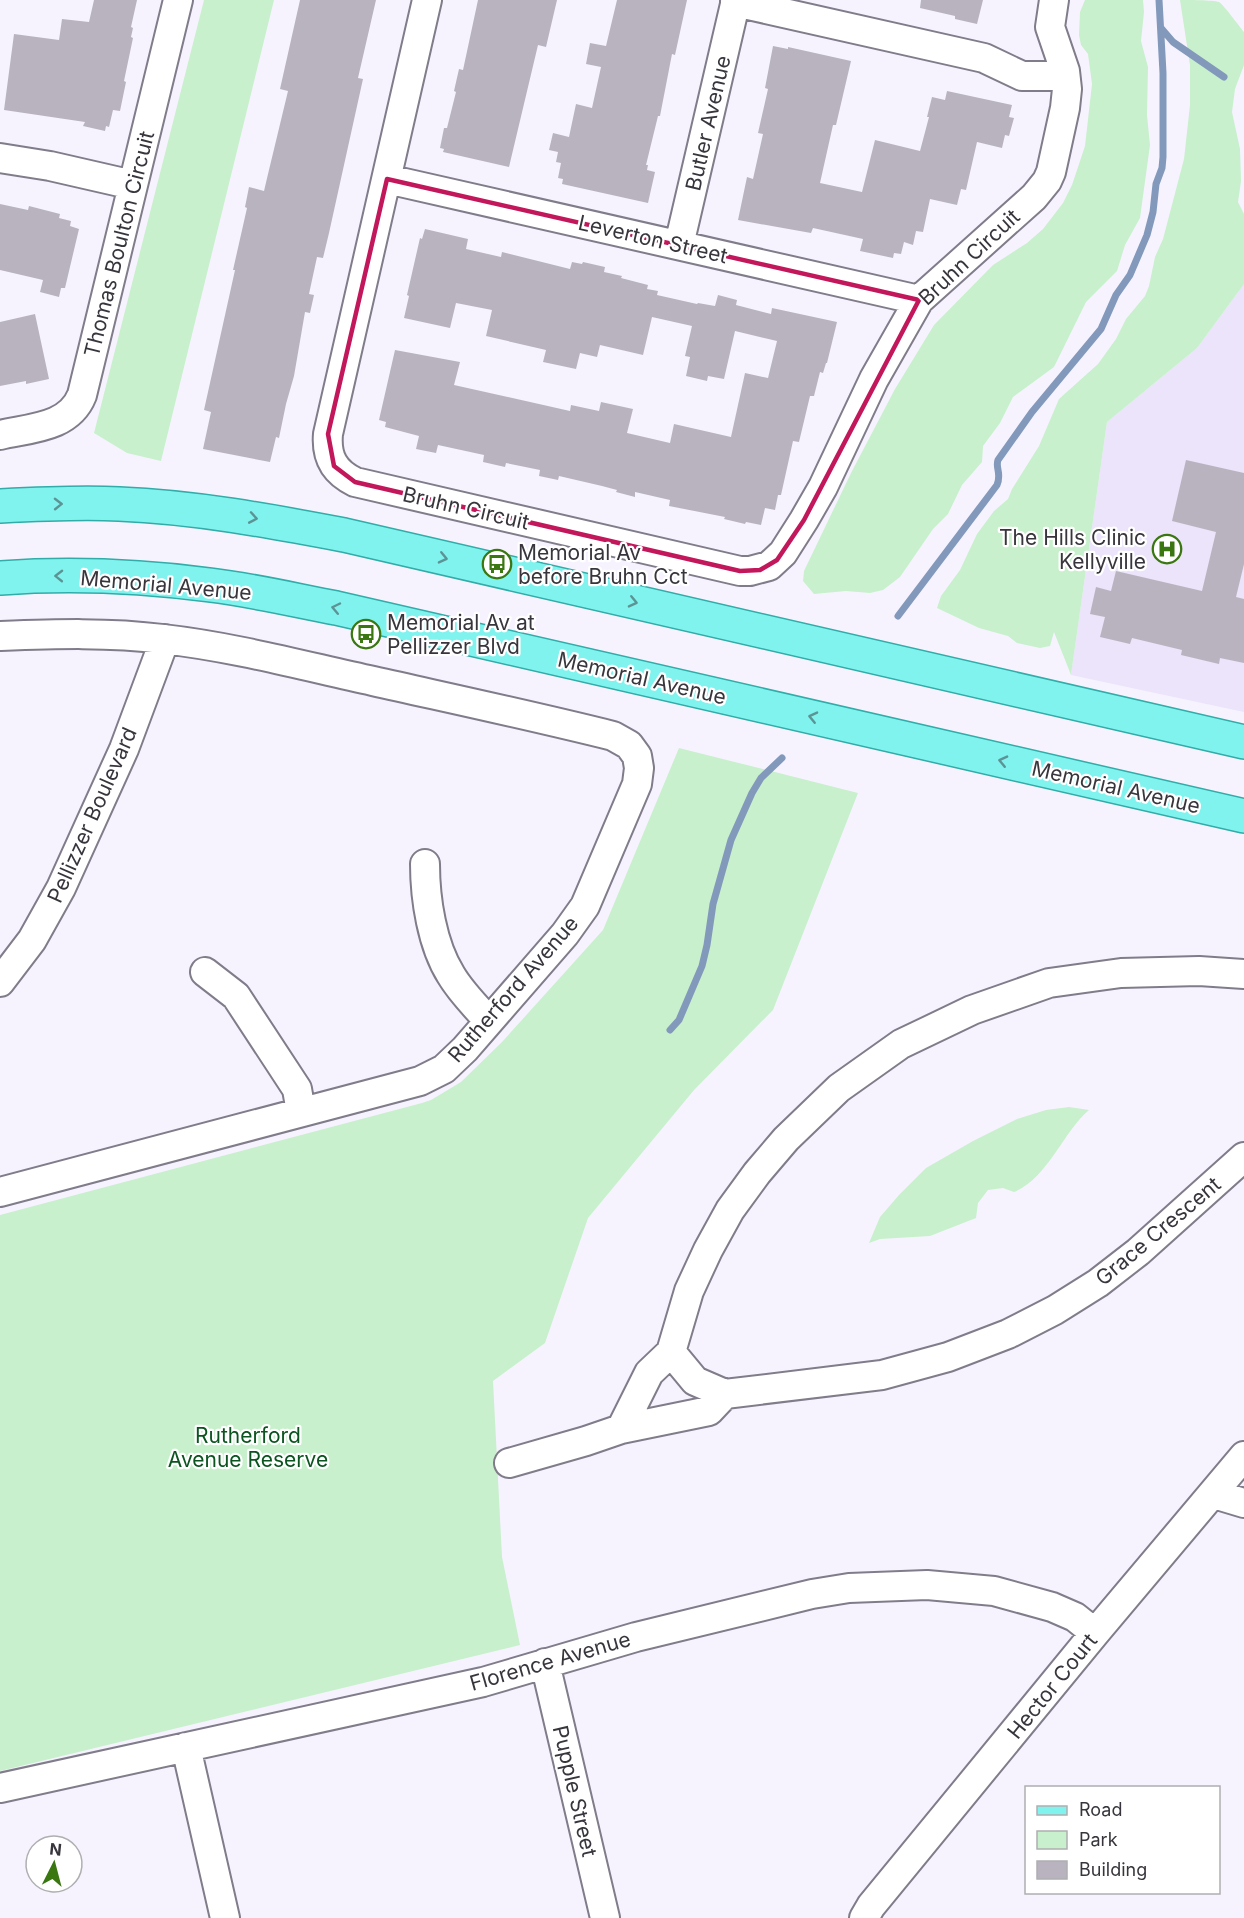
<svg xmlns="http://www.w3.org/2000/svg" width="1244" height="1918" viewBox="0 0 1244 1918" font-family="Inter,sans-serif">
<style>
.built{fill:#ebe4fa}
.green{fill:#c8f0cc}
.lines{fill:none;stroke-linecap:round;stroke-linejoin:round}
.stream{stroke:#8299bb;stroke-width:7}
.building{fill:#b9b3c0}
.minor-casing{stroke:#807c89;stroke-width:32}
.major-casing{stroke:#31aca8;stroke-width:36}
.minor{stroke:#fff;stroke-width:28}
.major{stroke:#81f3ee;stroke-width:33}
.oneway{stroke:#5c9495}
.marked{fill:none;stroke:#c2185b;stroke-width:4.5;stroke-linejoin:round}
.labels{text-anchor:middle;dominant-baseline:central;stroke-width:4.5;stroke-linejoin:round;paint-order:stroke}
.street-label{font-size:21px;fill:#38363c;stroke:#fff}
.poi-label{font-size:21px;fill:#38363c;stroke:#fff;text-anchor:start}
.park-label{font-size:21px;fill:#0b5420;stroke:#fff}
</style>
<rect width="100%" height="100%" fill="#f6f3ff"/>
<!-- built -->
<path class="built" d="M1244 284V712L1071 675 1107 422 1197 348Z"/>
<!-- green -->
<path class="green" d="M204 0H274L161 461 127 453 94 433Z
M1085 0H1143L1144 12 1141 41 1148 67 1147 115 1150 145 1140 218 1125 245 1117 271 1086 302 1054 367 1013 397 1000 423 983 446 982 462 962 485 948 514 933 529 900 577 883 590 870 593 846 591 814 594 803 581 804 571 851 473 895 389 934 325 993 265 1027 243 1043 229 1063 203 1072 185 1085 146 1092 84 1088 54 1081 45 1079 35 1080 12Z
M1180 0C1189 0 1212 0 1219 2 1223 4 1239 26 1244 32V65L1235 89 1232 112 1240 149 1241 181 1238 202 1244 214V284L1197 348 1107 422 1071 675 1054 632 1050 646 1040 648 1017 643 1008 636 979 628 937 608 941 596 960 570 977 534 994 511 1008 499 1012 489 1039 446 1059 399 1098 364 1116 339 1126 319 1145 296 1149 286 1155 257 1163 239 1184 159 1190 105V65Z
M679 748 858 793 773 1010 694 1090 588 1218 545 1343 493 1381 502 1557 520 1645 0 1771V1215L422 1103 431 1100 461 1082 502 1042 603 930Z
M1069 1107 1089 1110C1063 1132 1048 1178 1014 1192L1003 1188 988 1190 978 1203 976 1218 930 1236 880 1239 869 1243 880 1217 899 1195 926 1168 973 1141 1017 1119 1046 1110Z"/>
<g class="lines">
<!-- stream -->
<path class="stream" d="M1161 28 1173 42 1224 77
M898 616 997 485C1002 473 995 468 998 460L1032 412 1101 329 1116 295 1130 275 1147 235 1153 212 1156 184 1162 168 1163 157V73L1159 0
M670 1030 679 1020 702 966 707 945 713 904 731 840 752 793 761 778 782 758"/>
</g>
<!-- building -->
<path class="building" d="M94 0H137L131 27 133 28 131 37 133 38 124 81 126 82 120 111 113 110 109 127 106 126 105 131 83 126 85 122 4 110 14 34 59 40 62 19 89 22Z
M300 0H376L358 78 363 79 329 233 323 258 317 257 309 294 314 295 310 313 305 312 294 376 286 404 279 438 276 437 270 462 203 449 211 412 204 410 235 270H233L247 208 245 207 249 187 264 191 268 174 288 91 280 89Z
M478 0H557L546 47 538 45 509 167 443 152 444 149 440 148 444 128H447L456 92 454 91 459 69 463 70Z
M617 0H687L675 55 672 54 660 116H658L646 165H648L647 170 655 172 648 203 562 184 563 179 558 178 561 163 556 162 558 152 549 150 553 133 569 137 576 104 592 108 601 67 586 64 590 43 606 46Z
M921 0H983L977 24 955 19V16L920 8Z
M773 46 788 49V47L851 61 836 125H833L820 183 862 192 875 140 920 151 929 117H927L932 97 945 100 947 91 1012 105 1009 117 1014 118 1009 136 1005 135 1002 148 977 142 966 190 961 189 957 205 930 199 923 232 916 231 913 245 904 242 901 254 894 253 893 258 860 251 863 239 813 228 811 233 738 220 747 177 753 179 763 134 758 133 768 89 765 88Z
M0 204 28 210 29 206 60 214 59 218 71 221 70 226 79 229 65 288H61L59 297 40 292 43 280 0 270Z
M425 229 468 239 466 249 501 257 502 252 570 269 572 262 582 264 583 262 605 267 604 272 622 276 621 278 648 285 647 289 658 291 657 295 697 304 698 303 715 306 718 295 737 300 736 305 771 314 772 308 837 322 827 363H826L823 373 820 372 814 396H810L799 442 793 441 781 495H778L775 510 765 508 761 525 746 522 745 524 724 519 725 517 669 506 670 500 635 492V497L616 492 617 490 602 486 559 476 558 480 539 476 540 470 506 463 505 467 483 462 484 455 438 445 436 453 416 449 419 436 385 427 386 422 379 420 395 350 460 362 454 385 570 411 571 405 599 411 601 402 633 409 627 433 670 443 674 424 731 437 745 373 768 378 777 341 735 331 724 379 708 376 707 381 686 376 690 357 685 356 692 326 652 317 643 355 600 345 597 357 580 353 576 369 543 362 546 350 486 336 492 310 456 303 450 328 404 318 409 296 407 295 420 238 422 239Z
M35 314 49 379 26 384V381L0 386V322Z
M1186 460 1244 473V564L1236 597 1244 599V663L1220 658 1219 664 1181 655 1182 650 1132 638 1130 644 1100 637 1105 617 1090 614 1096 587 1111 591 1116 571 1202 591 1216 532 1172 521Z"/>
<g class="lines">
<!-- minor casing -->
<g class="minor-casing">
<path id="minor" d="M427 0 328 434C326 457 334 472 355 482L740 571H750L769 566 783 553 804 520 823 487 874 379 919 300 1034 197 1047 181 1051 172 1065 108 1067 89 1065 71 1050 27 1054 0
M735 2 984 58 1022 76H1065
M0 158 50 166 133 185
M387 179 919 300
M679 245 736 0
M0 435C30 428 69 428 82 395L178 0
M0 636C55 634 109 632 163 639 234 647 304 666 373 681 453 699 533 716 613 736L629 745 637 756 639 768 637 784 585 906 565 934 465 1049 444 1069 420 1081 0 1192
M425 864C425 899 432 945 451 975 461 992 476 1007 489 1021
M205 972 236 996 297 1089 301 1112
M0 982 32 940 61 888 124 749 165 639
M671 1352 695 1381 725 1394 882 1375 948 1357 1008 1334 1055 1310 1098 1283 1138 1252 1244 1157
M621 1429 649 1373 671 1352 689 1291 708 1250 730 1210 757 1173 786 1139 839 1088 901 1044 972 1010 1049 983 1121 973 1199 971 1244 974
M509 1463 586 1441 621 1429 709 1411 725 1394
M1214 1494 1244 1503
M545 1663 605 1918
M186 1747 225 1918
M0 1788 483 1682 636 1637 812 1594 849 1588 927 1585 994 1591 1052 1607 1075 1617 1095 1633
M864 1918 871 1906 1095 1633 1244 1456"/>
</g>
<!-- major casing -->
<g class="major-casing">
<path id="major" d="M0 506C39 504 79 502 119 504 195 507 270 521 344 535L1244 742
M0 578C69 573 141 576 210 585 252 590 294 600 336 608L1244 816"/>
</g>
<!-- minor -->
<use href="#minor" class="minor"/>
<!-- major -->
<use href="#major" class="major"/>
</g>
<!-- one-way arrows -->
<defs><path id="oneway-chevron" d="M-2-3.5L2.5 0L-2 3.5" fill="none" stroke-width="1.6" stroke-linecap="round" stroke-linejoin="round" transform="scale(1.5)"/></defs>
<g class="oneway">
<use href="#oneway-chevron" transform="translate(58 504) rotate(-1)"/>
<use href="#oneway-chevron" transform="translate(253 518) rotate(10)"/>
<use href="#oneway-chevron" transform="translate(443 558) rotate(13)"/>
<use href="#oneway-chevron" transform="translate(59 576) rotate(-179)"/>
<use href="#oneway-chevron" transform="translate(633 602) rotate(13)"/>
<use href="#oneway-chevron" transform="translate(336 608) rotate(-168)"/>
<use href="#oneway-chevron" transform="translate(813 717) rotate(-167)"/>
<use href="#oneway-chevron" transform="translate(1003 761) rotate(-167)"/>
</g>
<!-- marked area -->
<path class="marked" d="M387 179 919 300 804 520 777 560 760 570 740 571 355 482 334 466 328 434Z"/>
<!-- icons -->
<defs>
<g id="hospital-ring" transform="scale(1.5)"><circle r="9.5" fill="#fff" stroke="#3a7711" stroke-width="1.5"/><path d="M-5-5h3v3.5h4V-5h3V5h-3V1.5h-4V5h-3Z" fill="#3a7711"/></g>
<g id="bus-ring" transform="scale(1.5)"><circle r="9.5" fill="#fff" stroke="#3a7711" stroke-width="1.5"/><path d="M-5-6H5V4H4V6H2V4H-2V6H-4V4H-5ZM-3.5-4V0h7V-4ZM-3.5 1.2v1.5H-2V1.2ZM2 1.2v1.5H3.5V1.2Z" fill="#3a7711"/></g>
</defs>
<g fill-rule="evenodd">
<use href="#hospital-ring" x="1167" y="549"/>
<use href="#bus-ring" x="497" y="564"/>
<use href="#bus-ring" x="366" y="634"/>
</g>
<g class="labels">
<!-- street labels -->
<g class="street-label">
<text transform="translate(708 123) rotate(-77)">Butler Avenue</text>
<text transform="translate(653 239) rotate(13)">Leverton Street</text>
<text transform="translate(119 244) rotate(-76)">Thomas Boulton Circuit</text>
<text transform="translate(969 257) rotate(-43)">Bruhn Circuit</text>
<text transform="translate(466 508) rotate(13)">Bruhn Circuit</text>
<text transform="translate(166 585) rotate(5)">Memorial Avenue</text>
<text transform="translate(642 678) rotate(13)">Memorial Avenue</text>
<text transform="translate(1116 787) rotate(13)">Memorial Avenue</text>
<text transform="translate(92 815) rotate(-66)">Pellizzer Boulevard</text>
<text transform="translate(513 989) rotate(-49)">Rutherford Avenue</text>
<text transform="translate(1158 1231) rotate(-40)">Grace Crescent</text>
<text transform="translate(550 1661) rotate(-16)">Florence Avenue</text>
<text transform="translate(1052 1686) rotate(-51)">Hector Court</text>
<text transform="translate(575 1791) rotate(77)">Pupple Street</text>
</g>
<!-- poi labels -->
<g class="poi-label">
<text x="1146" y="537" text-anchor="end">The Hills Clinic<tspan x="1146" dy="24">Kellyville</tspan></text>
<text x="518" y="552">Memorial Av<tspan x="518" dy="24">before Bruhn Cct</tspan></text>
<text x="387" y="622">Memorial Av at<tspan x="387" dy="24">Pellizzer Blvd</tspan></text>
</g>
<!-- park labels -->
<g class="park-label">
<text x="248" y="1435">Rutherford<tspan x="248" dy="24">Avenue Reserve</tspan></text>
</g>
</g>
<!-- legend -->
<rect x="1025" y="1786" width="195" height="108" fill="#ffffff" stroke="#afafb1" stroke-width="1.5"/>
<rect x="1037" y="1806" width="30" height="9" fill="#81f3ee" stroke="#afafb1" stroke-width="1.5"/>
<text x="1079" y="1816" font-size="18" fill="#38363c">Road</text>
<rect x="1037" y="1831" width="30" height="18" fill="#c8f0cc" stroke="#afafb1" stroke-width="1.5"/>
<text x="1079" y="1846" font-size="18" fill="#38363c">Park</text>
<rect x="1037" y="1861" width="30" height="18" fill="#b9b3c0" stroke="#afafb1" stroke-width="1.5"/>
<text x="1079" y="1876" font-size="18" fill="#38363c">Building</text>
<!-- north arrow -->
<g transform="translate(54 1864) rotate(6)"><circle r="28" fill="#ffffff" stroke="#afafb1" stroke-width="1.5"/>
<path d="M0-4.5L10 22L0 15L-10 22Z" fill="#3a7711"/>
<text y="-9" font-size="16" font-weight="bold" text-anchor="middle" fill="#38363c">N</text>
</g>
</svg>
